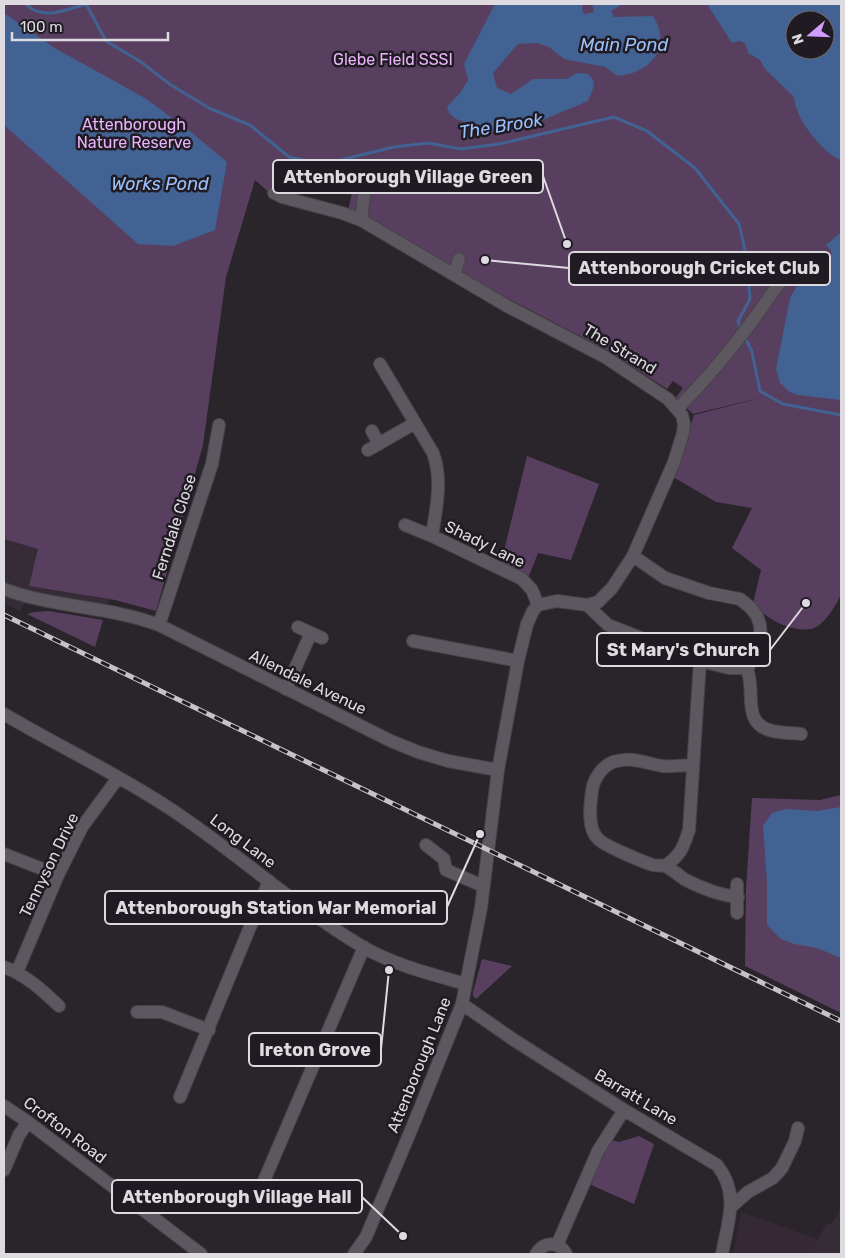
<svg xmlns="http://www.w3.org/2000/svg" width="845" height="1258" viewBox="0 0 845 1258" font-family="Rubik,sans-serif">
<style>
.commercial{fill:#362936}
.built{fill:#352c37}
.green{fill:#583f5f;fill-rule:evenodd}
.water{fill:#416292;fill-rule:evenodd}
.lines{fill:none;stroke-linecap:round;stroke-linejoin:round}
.stream{stroke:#416292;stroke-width:3}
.minor-casing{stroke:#474349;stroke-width:14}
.minor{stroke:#5d575f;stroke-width:12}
.rail-casing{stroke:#c6c3c8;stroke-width:5}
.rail{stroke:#201b22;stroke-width:3;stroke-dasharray:9;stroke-linecap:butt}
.labels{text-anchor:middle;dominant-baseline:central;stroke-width:5;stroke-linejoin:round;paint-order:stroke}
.park-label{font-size:16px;fill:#ebb3fc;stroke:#201b22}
.street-label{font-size:16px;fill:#dedbe0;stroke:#201b22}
.water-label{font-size:18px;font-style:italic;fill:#9ac1fb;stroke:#201b22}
.leader{fill:none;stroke:#dedbe0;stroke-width:2}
.callout-dot{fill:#dedbe0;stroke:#201b22;stroke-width:2}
.callout{fill:#201b22;stroke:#dedbe0;stroke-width:2}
.callout-label{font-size:18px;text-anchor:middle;font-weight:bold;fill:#dedbe0}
</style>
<rect width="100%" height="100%" fill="#2a242b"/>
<!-- commercial -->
<path class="commercial" d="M741 1212 818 1239 811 1254H733Z"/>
<!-- built -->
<path class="built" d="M4 539 38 549 30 586 109 599 105 617 51 608 25 602 20 611 4 603Z
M841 1202V1254H811L827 1222 830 1225 838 1215Z"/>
<!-- green -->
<path class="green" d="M4 4H841V595C835 606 828 619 818 626 805 635 778 625 767 616 762 613 757 607 753 603L761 570 732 548 752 508 716 502 673 477 694 415 764 397 693 414 676 397 683 388 673 381 667 389 607 350 509 299 348 211 357 169 271 194 255 180 226 277 203 445 156 611 115 600 29 586 38 549 4 539ZM795 20H825V50H795Z
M527 456 599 484 571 560 538 553 529 576 501 563Z
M49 611 103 620 95 647 27 614 34 612Z
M841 795V1013L745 966 746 888 752 798 820 800Z
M482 959 512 966 476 999 473 996V992Z
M639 1136 654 1144 634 1204 589 1184 597 1165 611 1140 619 1142Z"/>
<!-- water -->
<path class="water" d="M495 4H582L583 13 586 14 594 12 592 4H623L611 11 614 17 653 16C667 38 662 60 637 71 632 74 624 75 618 76L605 67 564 59 549 47 538 43 518 44 493 73 497 88 511 94 533 79H566L577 73 588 74 594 81 593 89 588 101 531 125 504 132H490L456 119 449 113 447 107 460 93 468 80 464 64Z
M707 4H841V160C822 153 795 118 794 97L765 69 760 60 748 53 745 43 739 41 732 43ZM795 20H825V50H795Z
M4 13 53 47 145 98 191 132 227 162 215 230 173 246 138 244 4 125Z
M840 233H841V400L797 395 790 392 780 383 776 369 790 298 801 279 816 262 826 260 831 256V251L826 245Z
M841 807V958L817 948 794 944 781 939 767 925V882L763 826 772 813 786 809 817 811Z"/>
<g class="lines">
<!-- stream -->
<path class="stream" d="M26 4C42 21 66 10 86 4L106 41 141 62 171 85 209 108 250 125 289 157 324 164 394 147 428 143 461 149 499 144 614 117 647 131 695 168 739 224 746 254 750 299 738 321 741 330
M745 337 752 352 760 391 783 404 841 415"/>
<!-- minor casing -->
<g class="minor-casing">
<path id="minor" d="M274 193 282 197 342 213 361 220 507 306 605 357 668 399 682 415 684 424 683 433 674 462 633 556 612 588 598 602 587 605 557 601 538 605 533 611 527 624 518 661 498 770 481 908 462 1004 414 1123 366 1237 354 1254
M361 220 366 178
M454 275 459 259
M380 364 433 453C443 480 436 509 432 536
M678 408C723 363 761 312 795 259
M372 431 379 444
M368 450 415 423
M405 525 432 536 522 579 532 590 538 605
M633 556 665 578 709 593 740 599 751 608 757 616 760 625 761 642 758 653 747 668
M4 589C54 608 109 606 159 625L391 741 418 752 448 761 498 770
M587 605 608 625 700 661 729 668H747
M159 625 212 464 219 425
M298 627 322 638
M413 641 518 661
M747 668C748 673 750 678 750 684 752 702 747 723 769 730 779 733 791 733 801 734
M286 689 311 633
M4 714C58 746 116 773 169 808 235 851 294 906 363 947 394 965 431 974 466 984
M693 765C683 765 672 767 662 766 645 763 630 756 613 762 602 766 593 780 592 791 590 805 587 828 598 839 605 846 643 862 653 865 657 866 661 865 665 866 672 869 678 875 684 879 701 888 718 895 738 897
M426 845 444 859 446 870 483 886
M4 854 58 875
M665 866C681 855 683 848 689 830L700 661
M737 913V884
M4 967C26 975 42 990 59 1006
M17 972 58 875 82 827 118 778
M462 1004 514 1040 624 1110 717 1165C740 1194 728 1221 722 1254
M137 1012H162L209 1030
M180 1097 269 881
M4 1106 28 1122 201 1254
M4 1170 19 1135 28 1122
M263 1183 364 947
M731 1207 748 1192 773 1178 782 1168 795 1141 798 1128
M557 1245 598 1151 624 1110
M536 1254C544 1241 559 1241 566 1254"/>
</g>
<!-- minor -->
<use href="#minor" class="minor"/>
<!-- rail casing -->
<g class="rail-casing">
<path id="rail" d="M4 615 841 1021"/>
</g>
<!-- rail -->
<use href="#rail" class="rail"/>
</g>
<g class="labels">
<!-- park labels -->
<g class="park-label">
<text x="393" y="59">Glebe Field SSSI</text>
<text x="134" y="124">Attenborough<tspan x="134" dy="18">Nature Reserve</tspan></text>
</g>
<!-- street labels -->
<g class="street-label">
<text transform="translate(620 349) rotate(31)">The Strand</text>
<text transform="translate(174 527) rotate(-72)">Ferndale Close</text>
<text transform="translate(485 544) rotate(26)">Shady Lane</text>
<text transform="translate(308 682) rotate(26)">Allendale Avenue</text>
<text transform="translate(243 841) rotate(37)">Long Lane</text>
<text transform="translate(49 865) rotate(-64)">Tennyson Drive</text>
<text transform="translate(419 1065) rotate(-68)">Attenborough Lane</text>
<text transform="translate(636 1097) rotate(31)">Barratt Lane</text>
<text transform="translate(65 1130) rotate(37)">Crofton Road</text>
</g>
<!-- water labels -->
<g class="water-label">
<text x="624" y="45">Main Pond</text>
<text transform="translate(501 126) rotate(-9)">The Brook</text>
<text x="160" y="184">Works Pond</text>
</g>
</g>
<!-- callouts -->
<path class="leader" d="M567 244L543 176M485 260L569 268M806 603L770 650M480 834L447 907M389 970L381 1049M403 1236L362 1197"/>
<g class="callout-dot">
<circle cx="567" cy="244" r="5"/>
<circle cx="485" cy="260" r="5"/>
<circle cx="806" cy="603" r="5"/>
<circle cx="480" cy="834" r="5"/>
<circle cx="389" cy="970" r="5"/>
<circle cx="403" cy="1236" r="5"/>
</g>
<g class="callout">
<rect x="273" y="160" width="270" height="33" rx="5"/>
<rect x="569" y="252" width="261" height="33" rx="5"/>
<rect x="597" y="633" width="173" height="33" rx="5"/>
<rect x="105" y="891" width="342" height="33" rx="5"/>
<rect x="249" y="1033" width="132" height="33" rx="5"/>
<rect x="112" y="1180" width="250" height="33" rx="5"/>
</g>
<g class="callout-label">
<text x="408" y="183">Attenborough Village Green</text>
<text x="699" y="274">Attenborough Cricket Club</text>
<text x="683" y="656">St Mary's Church</text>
<text x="276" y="914">Attenborough Station War Memorial</text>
<text x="315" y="1056">Ireton Grove</text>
<text x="237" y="1203">Attenborough Village Hall</text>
</g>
<!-- border -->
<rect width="845" height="1258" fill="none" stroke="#dedbe0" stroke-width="10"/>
<!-- north arrow -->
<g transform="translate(810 35) rotate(251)"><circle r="24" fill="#201b22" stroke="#6c686e"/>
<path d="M0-4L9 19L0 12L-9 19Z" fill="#d09dfe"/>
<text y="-8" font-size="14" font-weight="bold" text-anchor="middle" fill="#dedbe0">N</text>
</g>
<!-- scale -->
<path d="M12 32v8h156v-8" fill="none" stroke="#dedbe0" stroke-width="2.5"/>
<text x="20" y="32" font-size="15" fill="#dedbe0" stroke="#201b22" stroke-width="4" paint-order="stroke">100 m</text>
</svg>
